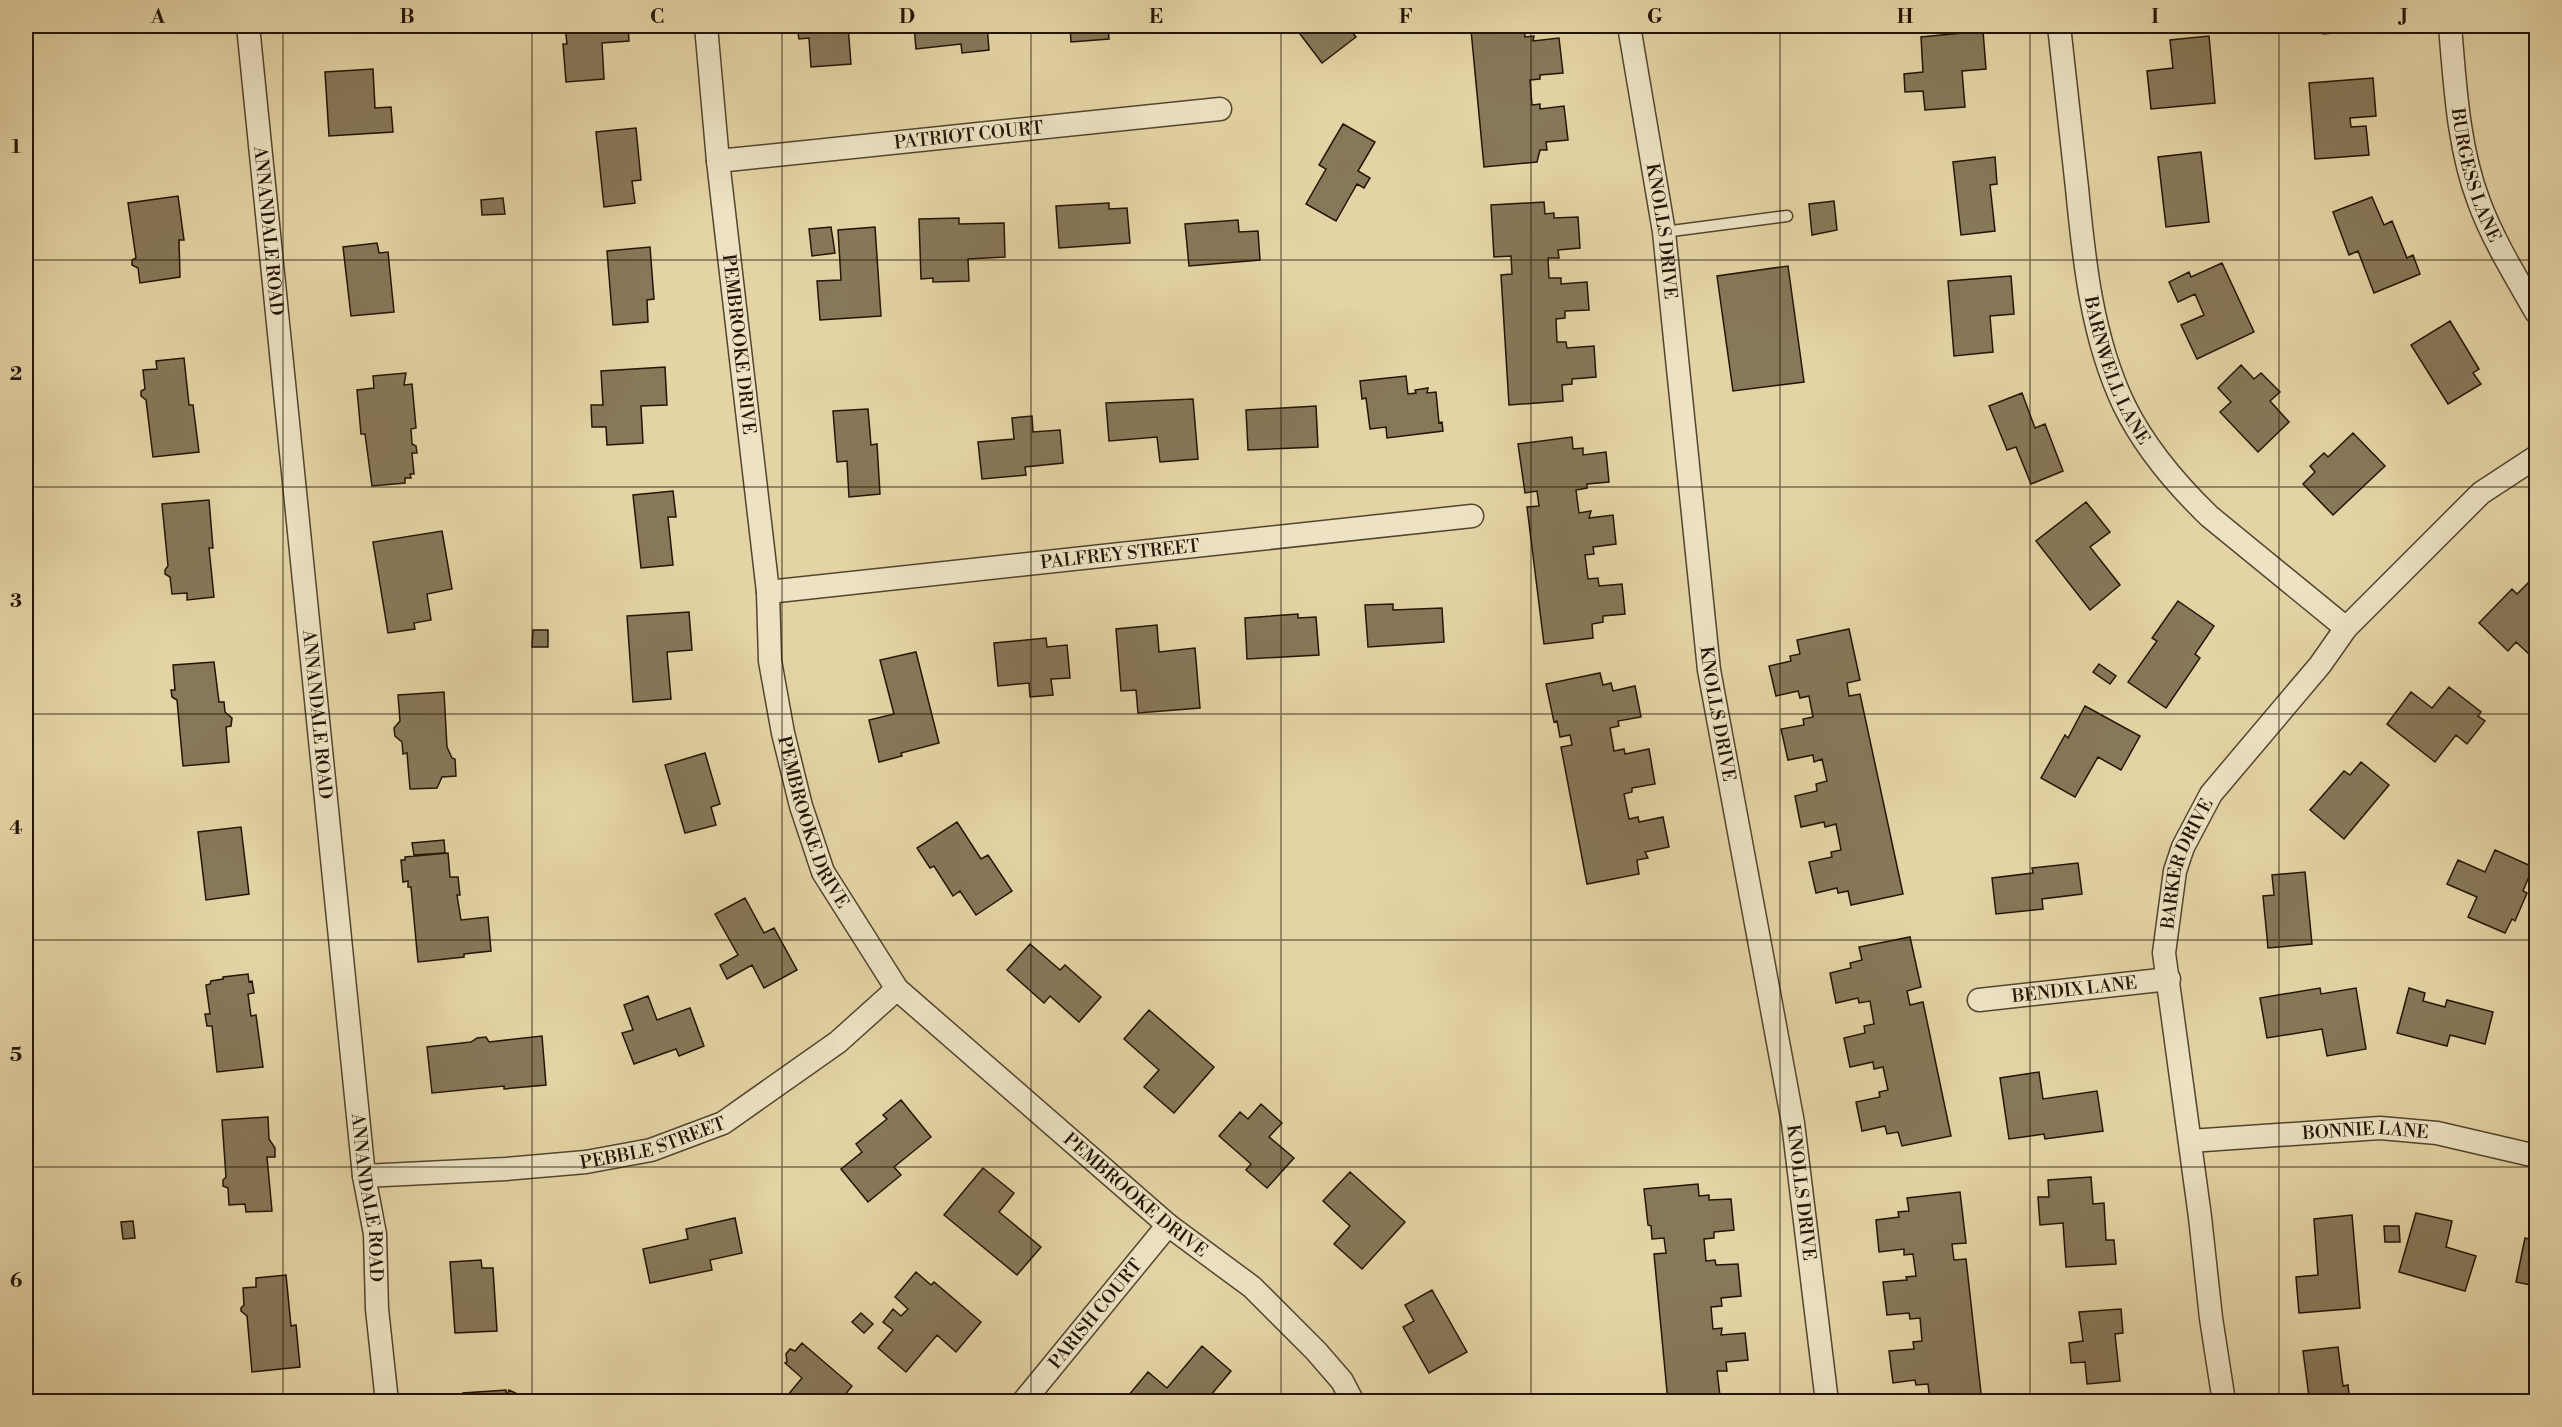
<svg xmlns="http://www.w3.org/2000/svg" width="2562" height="1427" viewBox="0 0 2562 1427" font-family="'Libre Bodoni',serif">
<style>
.building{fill:#877859;stroke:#231506;stroke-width:1.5}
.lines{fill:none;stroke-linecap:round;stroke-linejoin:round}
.lane-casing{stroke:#53452e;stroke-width:13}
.street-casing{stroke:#53452e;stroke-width:25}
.lane{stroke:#ede3c4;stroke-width:10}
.street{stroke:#ede3c4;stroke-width:22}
.grid{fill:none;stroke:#231506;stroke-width:1.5;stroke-opacity:0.55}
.labels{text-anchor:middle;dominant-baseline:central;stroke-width:4.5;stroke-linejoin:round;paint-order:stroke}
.street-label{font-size:18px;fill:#231506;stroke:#ede3c4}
.neatline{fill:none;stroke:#231506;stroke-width:2}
.grid-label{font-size:20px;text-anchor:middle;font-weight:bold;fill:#231506}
</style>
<rect width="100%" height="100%" fill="#e4d4a5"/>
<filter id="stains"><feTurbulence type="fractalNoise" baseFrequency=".00333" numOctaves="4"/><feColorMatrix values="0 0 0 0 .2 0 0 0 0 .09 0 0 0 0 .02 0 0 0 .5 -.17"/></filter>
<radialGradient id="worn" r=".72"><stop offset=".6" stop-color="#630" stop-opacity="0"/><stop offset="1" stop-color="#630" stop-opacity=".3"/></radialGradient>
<!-- building -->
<path class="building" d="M565 26H628L629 41 602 43 604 79 566 82 563 44H567Z
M797 26H848L851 64 811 67 809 38 799 39Z
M914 26H987L989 50 962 53 961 44 916 49Z
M1070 26H1108L1109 39 1071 42Z
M1294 26H1347L1356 37 1322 63Z
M1484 26H1524L1525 37 1534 36 1533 41 1559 38 1563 73 1540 75V79L1530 80 1532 105 1540 104V109L1564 106 1568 140 1546 142 1547 150H1540L1537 162 1484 167 1471 30 1484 29Z
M2322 26H2358L2359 31 2323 34Z
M1983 31 1986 69 1962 71 1965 107 1925 110 1923 91 1905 92 1904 74 1923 72 1921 37Z
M2209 36 2215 103 2151 109 2147 71 2173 68 2170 40Z
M373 69 375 108 391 107 393 132 329 136 325 72Z
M2373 78 2376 116 2350 118 2351 127 2366 126 2369 155 2315 159 2309 83Z
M1343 124 1375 142 1358 171 1370 178 1364 188 1357 184 1336 221 1306 204 1326 169 1319 165Z
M636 128 641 180 632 181 635 203 604 207 596 132Z
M2201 152 2209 222 2166 227 2158 157Z
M1995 157 1997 184 1990 185 1995 231 1961 235 1953 162Z
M178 196 184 240H179L180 277 140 283 138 268 132 265V260L136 258 128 203Z
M2372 197 2384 225 2392 221 2407 258 2413 255 2420 274 2374 293 2358 251 2349 255 2333 212Z
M503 198 505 214 482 215 481 200Z
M1834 201 1837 230 1812 235 1809 204Z
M1544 202 1545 214 1554 213V218L1578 217 1580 248 1558 250 1559 258H1548L1549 278H1561V284L1587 282 1589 310 1565 311V318L1556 319 1557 342H1566L1567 348 1594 346 1596 377 1572 379V384L1562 385 1563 401 1509 405 1501 275 1512 274 1511 256 1494 257 1491 205Z
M1109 203V209L1127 208 1130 243 1059 248 1056 206Z
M959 218V224L1004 223 1005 257 968 259 969 281 933 282V278L921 279 919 219Z
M1238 220 1239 232 1258 231 1260 260 1189 266 1185 224Z
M831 227 835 253 812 256 809 229Z
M875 227 881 316 820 320 817 281 841 280 838 230Z
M377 243 379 253 388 252 394 312 351 316 343 247Z
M650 247 654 299 647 300 648 322 613 325 607 251Z
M2222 263 2254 332 2197 359 2181 325 2204 315 2195 294 2178 302 2169 282 2189 272 2191 277Z
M1788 266 1804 382 1733 391 1717 276Z
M2011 276 2014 314 1990 316 1993 352 1954 356 1948 281Z
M2450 321 2479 369 2473 373 2481 384 2448 404 2411 345Z
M184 358 189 405H193L199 452 153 457 146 400 141 396V391L145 389 143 370 157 369 156 361Z
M2241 365 2254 379 2261 373 2280 392 2270 401 2289 422 2258 452 2220 412 2231 402 2218 388Z
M665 367 667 405 641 406 643 443 607 445 606 427H592L591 405H603L601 371Z
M406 373 404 385 412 384 416 428 411 429 412 444 416 446 417 453H412L414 474H410L411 478H405V483L372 486 365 434H361L357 390 374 388 373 376Z
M1406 376 1408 394 1416 393 1415 390 1428 388 1427 393 1436 392 1439 423 1442 422 1443 431 1387 438 1386 427 1370 429 1366 398 1362 399 1360 381Z
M2022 393 2035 428 2045 424 2063 471 2031 484 2016 447 2007 450 1989 406Z
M1193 399 1198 459 1160 462 1157 437 1109 441 1106 403Z
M1316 406 1318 447 1248 450 1246 410Z
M868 409 871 445 877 444 880 494 849 497 847 461 837 462 833 411Z
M1032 416 1033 432 1060 430 1063 463 1025 467 1026 475 982 479 978 442 1014 439 1012 418Z
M2353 433 2385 466 2333 515 2303 484 2315 472 2310 466 2324 453 2328 457Z
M1572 437 1573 449 1583 448V455L1606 452 1609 482 1587 484V488L1576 490 1579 513 1591 511 1589 518 1613 515 1616 544 1593 547 1594 554 1585 555 1588 579 1598 578 1599 586 1622 584 1625 614 1603 616V622L1592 624 1593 638 1544 644 1527 507 1539 506 1537 491 1525 493 1518 444Z
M673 491 676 517H668L673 565 641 568 633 495Z
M209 500 213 548H209L214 597 187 600V593L172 594 170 577 165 574V570L168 566 162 504Z
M2086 502 2110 532 2090 547 2120 585 2090 610 2036 541Z
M442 531 452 589 427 594 431 620 414 623 415 629 388 633 373 542Z
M2530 581 2536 587V651L2531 656 2516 642 2508 651 2479 623 2512 589 2517 594Z
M2178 601 2214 626 2195 654 2200 658 2166 708 2128 682 2157 641 2152 638Z
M1393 604V610L1442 608 1444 642 1368 647 1365 605Z
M689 612 692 650 667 652 671 699 633 702 627 616Z
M1298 614V618L1316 617 1319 655 1247 659 1245 618Z
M1157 625 1159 652 1195 648 1200 708 1138 713 1136 690 1121 691 1116 629Z
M1849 629 1860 680 1847 683 1849 696 1860 694 1903 894 1851 905 1848 891 1838 893 1837 888 1816 893 1809 862 1832 857 1831 852 1841 850 1836 824 1825 827 1824 822 1801 827 1795 796 1817 791 1816 784 1827 781 1822 759 1814 762 1813 755 1788 760 1781 729 1804 725 1803 719 1813 717 1809 696 1800 698 1798 691 1776 696 1769 666 1791 661 1790 656 1800 654 1797 640Z
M533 630H548V647H532Z
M1046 638 1047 647 1067 645 1070 678 1051 679 1053 695 1030 697 1029 683 998 686 994 643Z
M916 652 939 743 901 753 902 756 879 762 869 720 894 714 880 660Z
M214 662 219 702H224L225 712 232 718 231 726 226 727 229 762 183 766 177 700 172 697 171 690H175L173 665Z
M2099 664 2116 676 2110 684 2093 672Z
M1600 673 1603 685 1611 683 1613 691 1635 686 1641 717 1618 721 1619 726 1610 728 1614 751 1624 749 1625 754 1649 749 1655 784 1632 788V792L1624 794 1629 819 1638 817 1639 822 1663 817 1669 847 1645 852 1648 858 1637 860 1639 874 1587 884 1561 747 1572 745 1570 735 1560 737 1557 721 1554 722 1546 684Z
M2449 687 2481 712 2478 716 2485 721 2467 744 2456 735 2435 762 2387 724 2411 692 2432 708Z
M444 692 447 747 452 758 455 759 456 776 442 777 437 788 410 789 407 753 403 754 402 742 395 736 394 728 400 721 398 695Z
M2085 706 2140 736 2121 770 2098 757 2075 797 2041 778 2065 735 2068 738Z
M705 753 720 804 711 807 716 825 685 833 665 765Z
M2361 762 2389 785 2344 839 2310 810 2344 771 2350 775Z
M957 822 981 859 988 855 1012 891 976 915 960 891 953 896 934 866 930 868 917 848Z
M241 827 249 894 206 900 198 832Z
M444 840 445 853 414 855 412 843Z
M2495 850 2533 867 2523 891 2527 893 2515 921 2512 919 2505 933 2468 917 2477 897 2447 884 2458 860 2485 872Z
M448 853 450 877H458L460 895H457L461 920 488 917 491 951 464 954V957L418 962 411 887H408V881L403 882 401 860H405V857Z
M2078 863 2082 894 2042 899 2043 909 1996 914 1992 878 2033 873 2032 868Z
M2305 872 2312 944 2268 948 2263 896 2274 895 2272 875Z
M745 898 764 933 774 928 797 970 764 988 752 965 727 979 720 965 738 955 715 914Z
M1910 937 1921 987 1907 991 1910 1005 1923 1002 1951 1136 1902 1146 1898 1132 1887 1134 1885 1126 1862 1131 1856 1102 1880 1097 1879 1092 1888 1090 1883 1067 1874 1069 1873 1062 1850 1067 1844 1038 1865 1033 1864 1026 1874 1024 1870 1001 1859 1003 1858 998 1836 1003 1830 973 1851 968 1850 963 1862 960 1859 947Z
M1030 944 1060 970 1065 965 1101 997 1079 1022 1050 996 1044 1003 1007 970Z
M248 974 249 982 252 981 254 993 248 994 251 1016 256 1015 263 1067 217 1072 212 1026H207L205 1014H210L206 985 210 984 211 981 223 979V977Z
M2320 988 2321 994 2356 988 2366 1049 2327 1056 2322 1029 2267 1038 2260 998Z
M2409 988 2425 993 2423 1001 2445 1007 2447 1000 2493 1012 2485 1044 2450 1035 2447 1046 2397 1033Z
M648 996 657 1020 690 1008 704 1046 679 1056 676 1049 634 1064 622 1033 633 1030 624 1005Z
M1149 1010 1214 1067 1174 1113 1144 1087 1159 1070 1124 1039Z
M542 1036 546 1085 504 1089V1086L432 1093 427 1047 471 1042 477 1038 486 1037 489 1042Z
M2039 1072 2043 1099 2097 1091 2103 1131 2045 1139 2044 1134 2009 1139 2000 1078Z
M901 1100 931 1137 894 1167 901 1175 868 1202 841 1169 862 1152 856 1144 887 1119 883 1115Z
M1261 1104 1282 1123 1269 1137 1294 1158 1267 1188 1246 1170 1251 1164 1219 1136 1240 1112 1248 1119Z
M268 1117 269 1139 275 1148V1157H267L272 1211 246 1212 245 1204 229 1205 228 1188 223 1186V1180L226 1177 222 1120Z
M983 1168 1014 1193 999 1212 1041 1247 1017 1275 944 1215Z
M1350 1172 1405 1222 1362 1269 1334 1244 1350 1226 1323 1201Z
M2091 1177 2093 1204 2104 1203 2106 1240H2114L2116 1264 2066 1267 2063 1223 2040 1225 2038 1197H2049L2048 1180Z
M1698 1184 1699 1196 1709 1195V1200L1731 1199 1734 1230 1714 1232V1238L1704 1239 1706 1261 1715 1260 1716 1265 1738 1264 1741 1296 1721 1298 1722 1306 1711 1307 1713 1329 1722 1328 1721 1335 1745 1333 1748 1360 1726 1362 1727 1371H1717L1720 1396 1729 1395V1401L1751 1399V1402H1668L1654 1254 1666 1253 1664 1238 1652 1239 1651 1226 1648 1225 1644 1189Z
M1960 1192 1966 1243 1952 1244 1954 1260 1966 1259 1982 1402H1930L1928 1384 1916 1385 1915 1380 1893 1383 1889 1351 1914 1349 1913 1342 1922 1341 1920 1318 1910 1319 1909 1313 1887 1315 1883 1282 1907 1280 1906 1277 1916 1276 1913 1254 1904 1255V1249L1879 1252 1876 1220 1899 1217 1898 1212 1909 1211 1907 1198Z
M2416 1213 2452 1221 2446 1247 2476 1256 2465 1291 2399 1272Z
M2352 1215 2360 1308 2299 1313 2296 1277 2318 1275 2314 1219Z
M735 1218 742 1253 710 1260 712 1270 650 1283 643 1249 688 1239 686 1229Z
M133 1221 135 1238 123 1239 121 1222Z
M2384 1226H2399L2400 1242H2385Z
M2525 1238 2536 1241V1286L2516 1282Z
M481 1260 482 1268H493L497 1331 455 1333 450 1262Z
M916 1272 931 1285 934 1282 981 1322 956 1352 937 1335 906 1372 878 1348 893 1330 883 1322 893 1309 901 1316 908 1309 895 1297Z
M286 1275 291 1326 296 1325 300 1367 252 1372 247 1316 241 1311V1308L244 1305 243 1288 256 1287V1278Z
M1432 1290 1467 1352 1429 1373 1403 1327 1414 1321 1405 1305Z
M2121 1309 2123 1333 2115 1334 2120 1381 2087 1384 2085 1362 2071 1363 2069 1343 2083 1341 2079 1312Z
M861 1313 873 1324 864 1333 852 1322Z
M802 1343 852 1386 839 1402H782L802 1378 785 1363 787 1362 786 1354 790 1349 795 1351Z
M1202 1346 1231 1371 1205 1402H1123L1148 1372 1167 1388Z
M2338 1347 2343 1386 2348 1385 2350 1402H2318L2317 1397H2309L2303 1351Z
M506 1390V1397L509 1390 526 1398V1402H464L463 1393Z"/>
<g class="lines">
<!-- lane casing -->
<g class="lane-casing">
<path id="lane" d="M1664 232 1787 216"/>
</g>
<!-- street casing -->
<g class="street-casing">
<g id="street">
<path id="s1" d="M248 26 364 1176 375 1234 377 1309 387 1402"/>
<path id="s2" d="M706 26 718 161 768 592 770 661 783 733 801 806 823 872 897 989 1168 1225 1252 1287 1316 1351 1342 1381 1353 1402"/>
<path id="s3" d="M1629 26 1664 232 1709 670 1793 1123 1827 1402"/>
<path id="s4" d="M2059 26C2065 80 2071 134 2077 188 2084 261 2092 338 2124 405 2144 446 2176 484 2209 516L2346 628"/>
<path id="s5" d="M2450 26C2455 84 2458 147 2479 202 2493 240 2516 277 2536 312"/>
<path id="s6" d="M718 161 1220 109"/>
<path id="s7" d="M768 592 1472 516"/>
<path id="s8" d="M1979 1000 2169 979"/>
<path id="s9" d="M2190 1141 2380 1128 2437 1133 2536 1156"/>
<path id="s10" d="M364 1176 506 1169 586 1162 651 1150 723 1123 838 1042 897 989"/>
<path id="s11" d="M1023 1402 1168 1225"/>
<path id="s12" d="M2224 1402 2211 1318 2200 1217 2164 953 2175 871 2183 847 2211 794 2320 665 2346 628 2481 493 2536 457"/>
</g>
</g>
<!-- lane -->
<use href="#lane" class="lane"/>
<!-- street -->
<use href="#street" class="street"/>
</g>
<!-- grid -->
<path class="grid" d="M283 26V1402M532 26V1402M782 26V1402M1031 26V1402M1281 26V1402M1531 26V1402M1780 26V1402M2030 26V1402M2279 26V1402M26 260H2536M26 487H2536M26 714H2536M26 940H2536M26 1167H2536"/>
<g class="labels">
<!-- street labels -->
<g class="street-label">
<text stroke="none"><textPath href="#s6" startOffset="252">PATRIOT COURT</textPath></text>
<text stroke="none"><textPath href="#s5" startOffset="152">BURGESS LANE</textPath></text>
<text stroke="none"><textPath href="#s1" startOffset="206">ANNANDALE ROAD</textPath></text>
<text stroke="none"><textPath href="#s3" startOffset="208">KNOLLS DRIVE</textPath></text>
<text stroke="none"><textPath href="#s2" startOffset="320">PEMBROOKE DRIVE</textPath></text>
<text stroke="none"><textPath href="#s4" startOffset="351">BARNWELL LANE</textPath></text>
<text stroke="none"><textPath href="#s7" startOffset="354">PALFREY STREET</textPath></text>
<text stroke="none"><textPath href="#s1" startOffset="692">ANNANDALE ROAD</textPath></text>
<text stroke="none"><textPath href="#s3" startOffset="694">KNOLLS DRIVE</textPath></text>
<text stroke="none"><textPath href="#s2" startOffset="806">PEMBROOKE DRIVE</textPath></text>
<text stroke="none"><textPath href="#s12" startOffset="546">BARKER DRIVE</textPath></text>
<text stroke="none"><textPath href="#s8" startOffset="96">BENDIX LANE</textPath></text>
<text stroke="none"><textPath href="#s9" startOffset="176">BONNIE LANE</textPath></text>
<text stroke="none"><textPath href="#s10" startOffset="292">PEBBLE STREET</textPath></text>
<text stroke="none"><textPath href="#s2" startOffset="1310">PEMBROOKE DRIVE</textPath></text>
<text stroke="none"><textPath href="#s3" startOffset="1180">KNOLLS DRIVE</textPath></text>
<text stroke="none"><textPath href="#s1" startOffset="1178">ANNANDALE ROAD</textPath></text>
<text stroke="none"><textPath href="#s11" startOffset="114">PARISH COURT</textPath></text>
</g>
</g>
<!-- margin -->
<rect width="2562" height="1427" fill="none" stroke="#e4d4a5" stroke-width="66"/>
<rect x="33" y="33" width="2496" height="1361" class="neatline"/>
<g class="grid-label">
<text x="158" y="23">A</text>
<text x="407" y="23">B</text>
<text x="657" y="23">C</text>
<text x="907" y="23">D</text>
<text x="1156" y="23">E</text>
<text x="1406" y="23">F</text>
<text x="1655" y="23">G</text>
<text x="1905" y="23">H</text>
<text x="2155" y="23">I</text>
<text x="2404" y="23">J</text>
<text x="16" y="153">1</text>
<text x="16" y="380">2</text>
<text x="16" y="607">3</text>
<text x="16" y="834">4</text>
<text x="16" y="1061">5</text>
<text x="16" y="1287">6</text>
</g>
<rect width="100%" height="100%" filter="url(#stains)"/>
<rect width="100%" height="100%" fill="url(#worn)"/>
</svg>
